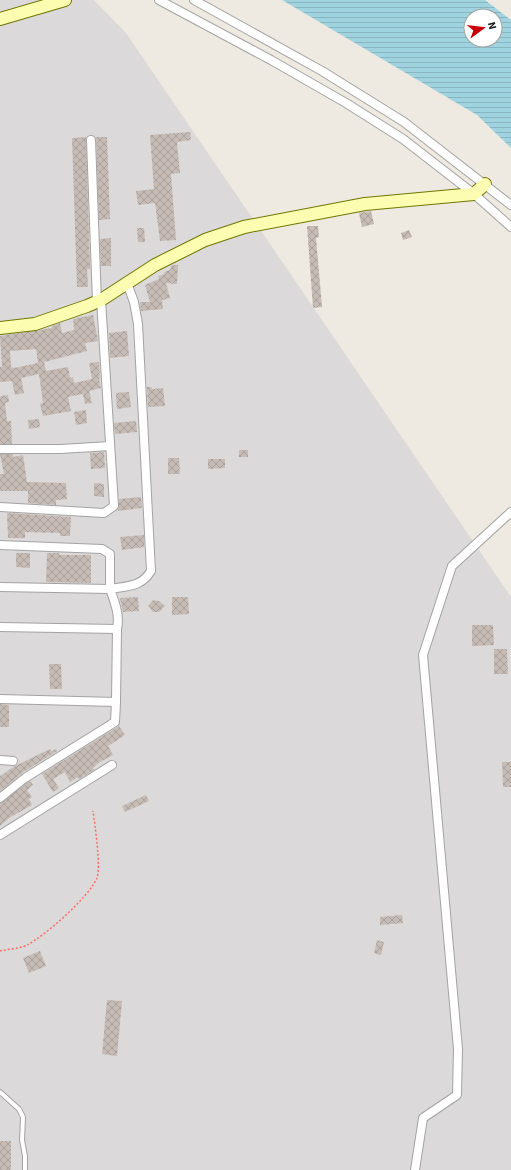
<svg xmlns="http://www.w3.org/2000/svg" width="511" height="1170" viewBox="0 0 511 1170" font-family="'Source Sans 3',sans-serif">
<style>
.residential{fill:#dbd9d9}
.water{fill:url(#water-rules);fill-rule:evenodd}
.building{fill:url(#building-cross-hatch);fill-rule:evenodd}
.lines{fill:none;stroke-linecap:round;stroke-linejoin:round}
.lane-casing{stroke:#a3a3a3;stroke-width:6}
.street-casing{stroke:#a3a3a3;stroke-width:10}
.secondary-casing{stroke:#6f7700;stroke-width:14}
.path{stroke:#ff6b62;stroke-width:1.5;stroke-dasharray:2 2;stroke-linecap:butt}
.lane{stroke:#fff;stroke-width:4}
.street{stroke:#fff;stroke-width:8}
.secondary{stroke:#fcfdb1;stroke-width:12}
</style>
<defs>
<pattern id="water-rules" width="6" height="5" patternUnits="userSpaceOnUse"><rect width="6" height="5" fill="#9fd3df"/><path d="M0 2.5h6" fill="none" stroke="#88b5bf"/></pattern>
<pattern id="building-cross-hatch" width="8" height="8" patternUnits="userSpaceOnUse"><rect width="8" height="8" fill="#c6bbb5"/><path d="M0 0l8 8M0 8l8-8" fill="none" stroke="#aaa09b"/></pattern>
</defs>
<rect width="100%" height="100%" fill="#eeeae1"/>
<!-- residential -->
<path class="residential" d="M0 0H94L126 33 511 597V1170H0Z"/>
<!-- water -->
<path class="water" d="M282 0H485L511 20V148L477 115ZM471 16H495V40H471Z"/>
<!-- building -->
<path class="building" d="M190 132 191 140 177 142 180 173 171 174 176 240 160 241 155 203 138 205 136 191 154 189 150 135Z
M86 137 90 269H87L88 287H77L72 138Z
M96 137H107L110 219 99 220Z
M371 211 374 224 362 227 359 213Z
M307 226H318L319 237 316 238 322 307 313 308Z
M137 228H144L145 242H138Z
M409 230 412 237 403 240 401 233Z
M111 238V266H101L100 239Z
M172 265H178L177 284 166 283 170 298 162 300 163 309 141 311 140 302H150L145 285 159 279 158 276 165 274 164 272 170 270Z
M93 315 98 341 85 343 87 351 44 362 46 371 68 367 70 378 73 377 74 383 92 379 89 363 99 362 100 379H99L101 388 89 391 92 403 85 404 83 394 68 397 71 411 43 416 40 404 43 403 39 374 21 378 24 393 15 395 12 381 0 382V367H2L0 336 52 328V326L60 323 62 333 74 330 73 319ZM36 349 38 363 14 368 11 367 10 351Z
M127 331 129 356 110 358 109 333Z
M147 387H151L152 389 163 388 165 406 148 407Z
M129 392 131 407 117 409 116 393Z
M8 395 9 402 5 403 7 421H11L12 444H0V398L1 396Z
M86 410 87 423 76 425 74 412Z
M39 419 40 427 29 429 28 420Z
M136 421 137 432 115 434 114 423Z
M239 450H248V457H239Z
M104 452 105 468 91 469 90 453Z
M0 454H13V457L23 455 27 482 66 483 67 499 56 500V505L28 503V491H0V474H4Z
M168 458H179L180 474H168Z
M208 459H225V468L208 469Z
M94 483 104 484V497L94 496Z
M141 497 142 508 118 511 119 499Z
M7 513 71 517 70 536H60V533L25 532V538H8Z
M144 535V547L122 550 120 537Z
M16 553H30V568L16 567Z
M47 553H59V555H91V583L46 582Z
M138 597 139 611 123 612 120 598Z
M172 597H188L189 614 172 615Z
M153 600 159 601 165 606 159 612H153L148 606Z
M472 625H493L494 645 472 646Z
M494 649H507L508 674H494Z
M49 664H61L62 689H50Z
M0 704 9 705V727H0Z
M119 726 125 735 108 746 113 755 98 763 93 768 94 770 79 779 78 777 70 782 65 772 53 779 59 788 53 792 42 774Z
M50 749 51 751 56 749 57 751 22 773 0 791V776L15 766Z
M502 762H511V787H503Z
M30 781 33 785 27 790 32 797 29 799 32 805 9 818 0 826V803Z
M146 795 149 801 125 812 122 806Z
M402 915 403 923 380 925V917Z
M377 940 384 942 381 955 374 953Z
M40 951 46 966 29 973 23 958Z
M107 1000 122 1001 117 1056 102 1054Z
M0 1141H11V1170H0Z"/>
<g class="lines">
<!-- lane casing -->
<g class="lane-casing">
<path id="lane" d="M0 1092 19 1109 23 1117 22 1140 25 1156V1170"/>
</g>
<!-- street casing -->
<g class="street-casing">
<path id="street" d="M159 0 271 60 346 103 403 139 474 194 511 227
M194 0 322 71 404 122 511 205
M91 140 97 302
M0 449H61L110 446
M0 507 104 513 114 506 101 300
M0 545 102 549 110 554V589L0 587
M0 627 117 629 116 702 0 699
M117 629C120 615 115 603 110 589 128 586 141 587 151 571L138 324 134 302 127 283
M0 760 13 761
M0 798 25 778 115 722 116 702
M0 835 112 765
M415 1170 423 1118 457 1095 458 1049 423 655 452 566 511 512"/>
</g>
<!-- secondary casing -->
<g class="secondary-casing">
<path id="secondary" d="M0 19 65 0
M0 328 35 324 87 306 101 300 155 265 205 240 244 227 365 204 474 194 485 184"/>
</g>
<!-- path -->
<path class="path" d="M0 951C8 949 19 949 27 945 45 936 89 897 97 878 101 867 95 825 93 811"/>
<!-- lane -->
<use href="#lane" class="lane"/>
<!-- street -->
<use href="#street" class="street"/>
<!-- secondary -->
<use href="#secondary" class="secondary"/>
</g>
<!-- north arrow -->
<g transform="translate(483 28) rotate(75)"><circle r="19" fill="#ffffff" stroke="#a4a4a4"/>
<path d="M0-3L7 15L0 10L-7 15Z" fill="#c90008"/>
<text y="-6" font-size="11" font-weight="bold" text-anchor="middle" fill="#1c1c1c">N</text>
</g>
</svg>
